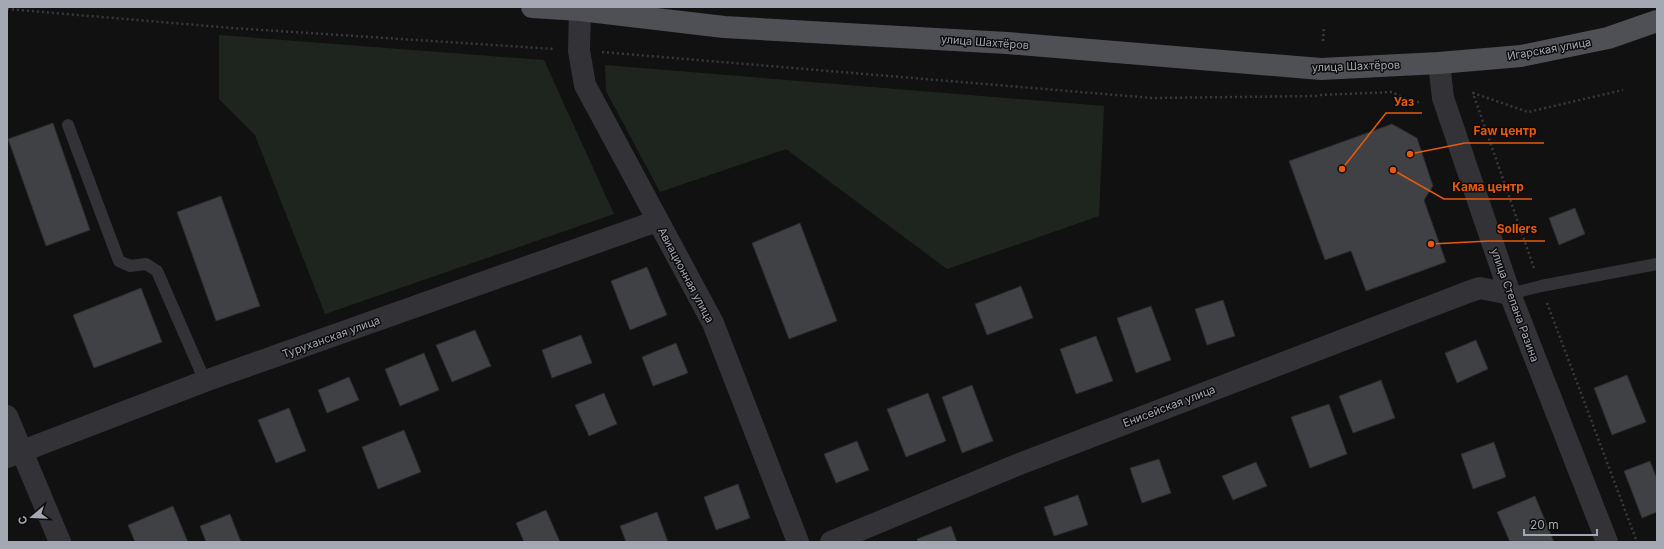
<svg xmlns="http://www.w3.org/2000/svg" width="1664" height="549" viewBox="0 0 1664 549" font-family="Inter,sans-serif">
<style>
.green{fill:#1e251f}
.building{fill:#404145;stroke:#2b2b2e}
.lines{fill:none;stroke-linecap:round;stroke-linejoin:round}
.path{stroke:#393a3e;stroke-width:2.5;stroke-dasharray:2 3;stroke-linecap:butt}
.service{stroke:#333337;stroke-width:12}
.minor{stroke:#333337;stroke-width:22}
.primary{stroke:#4f5056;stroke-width:22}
.labels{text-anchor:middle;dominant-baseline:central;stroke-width:3;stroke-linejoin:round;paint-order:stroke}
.street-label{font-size:11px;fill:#a4a8b2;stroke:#0c0c0d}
.leader{fill:none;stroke:#e8590c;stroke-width:1.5}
.callout-dot{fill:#e8590c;stroke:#0c0c0d;stroke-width:1.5}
.callout-label{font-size:12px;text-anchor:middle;font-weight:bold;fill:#e8590c;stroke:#0c0c0d;stroke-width:3;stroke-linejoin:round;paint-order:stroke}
</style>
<rect width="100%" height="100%" fill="#111112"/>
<!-- green -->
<path class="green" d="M219 35 544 60 614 214 325 314 255 135 219 99Z
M605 65 1104 106 1099 216 947 269 786 149 660 192 606 91Z"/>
<!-- building -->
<path class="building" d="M53 123 90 230 46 246 8 139Z
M1392 124 1417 138 1433 186 1424 200 1446 262 1366 291 1351 251 1325 260 1289 161Z
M221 196 260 306 216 321 177 212Z
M1575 208 1585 234 1559 245 1549 218Z
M800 223 837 321 789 339 752 243Z
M647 267 667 315 630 330 611 281Z
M1021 286 1033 318 987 335 975 304Z
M141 288 162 342 94 368 73 315Z
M1223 300 1235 336 1207 345 1195 309Z
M1151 306 1171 360 1136 373 1117 318Z
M475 330 491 366 452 382 436 345Z
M581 335 592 363 552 378 542 350Z
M1096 336 1113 381 1076 394 1060 349Z
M1476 340 1488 369 1457 383 1445 353Z
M676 343 688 373 653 386 642 357Z
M424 353 439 390 400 406 385 369Z
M1627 375 1646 422 1612 435 1594 388Z
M349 377 359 400 327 413 318 390Z
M1381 380 1395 418 1353 433 1339 396Z
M972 385 993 441 962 453 942 397Z
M604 393 617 424 589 436 575 405Z
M928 393 946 441 906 457 887 409Z
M1329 404 1347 454 1310 468 1291 417Z
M289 408 306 451 276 463 258 420Z
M404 430 421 472 378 489 362 447Z
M857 441 869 470 836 483 824 454Z
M1494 442 1506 477 1473 489 1461 454Z
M1159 459 1171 493 1142 503 1130 468Z
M1650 461 1657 479V512L1642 518 1624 471Z
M1256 462 1267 486 1233 500 1222 476Z
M738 484 750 518 716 530 704 497Z
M1078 495 1088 525 1054 536 1044 507Z
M1535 496 1554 542H1510L1497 512Z
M173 506 188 542H135L128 525Z
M546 510 560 542H524L516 523Z
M657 512 668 542H626L620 526Z
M230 514 241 542H206L200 526Z
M951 526 957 542H918L917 539Z"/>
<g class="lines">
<!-- path -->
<path class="path" d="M7 9 232 28 555 49
M1323 41 1324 28
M602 52 1152 98 1320 96
M1320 95 1392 92 1413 103 1419 102
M1534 268 1473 93 1528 112 1623 90
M1547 303 1637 542"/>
<!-- service -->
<path class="service" d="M68 125 119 261 130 266 146 264 157 271 205 381
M1510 294 1541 286 1657 264"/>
<!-- minor -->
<path class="minor" d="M580 10 579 51 585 85 713 323 798 542
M1439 63 1443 98 1510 294 1607 542
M7 416 60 542
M7 457 205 381 657 221
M831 542 1017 465 1468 292 1480 288 1510 294"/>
<!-- primary -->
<path class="primary" d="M532 7 580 10 724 27 1007 43 1321 69 1439 63 1521 56 1608 38 1657 21"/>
</g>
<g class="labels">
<!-- street labels -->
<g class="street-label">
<text transform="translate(985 42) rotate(4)">улица Шахтёров</text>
<text transform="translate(1549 49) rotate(-10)">Игарская улица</text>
<text transform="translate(1356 66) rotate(-2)">улица Шахтёров</text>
<text transform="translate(686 275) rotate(62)">Авиационная улица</text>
<text transform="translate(1515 305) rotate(70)">улица Степана Разина</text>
<text transform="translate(331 337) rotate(-20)">Туруханская улица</text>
<text transform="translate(1169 406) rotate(-21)">Енисейская улица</text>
</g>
</g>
<!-- callouts -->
<path class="leader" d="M1342 169L1386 113H1422M1410 154L1465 143H1544M1393 170L1444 199H1532M1431 244L1489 241H1545"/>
<g class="callout-dot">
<circle cx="1342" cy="169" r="4"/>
<circle cx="1410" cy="154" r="4"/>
<circle cx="1393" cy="170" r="4"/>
<circle cx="1431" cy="244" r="4"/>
</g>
<g class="callout-label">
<text x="1404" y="106">Уаз</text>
<text x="1505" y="135">Faw центр</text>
<text x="1488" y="191">Кама центр</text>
<text x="1517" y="233">Sollers</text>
</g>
<!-- border -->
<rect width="1664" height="549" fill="none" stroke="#a4a8b2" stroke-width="16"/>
<!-- north arrow -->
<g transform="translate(32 517) rotate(251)" stroke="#0c0c0d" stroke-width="3" paint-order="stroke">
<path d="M0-3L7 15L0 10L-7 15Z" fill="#a4a8b2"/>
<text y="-6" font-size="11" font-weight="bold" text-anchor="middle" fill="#a4a8b2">С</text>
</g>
<!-- scale -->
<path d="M1524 529v6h73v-6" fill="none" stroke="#a4a8b2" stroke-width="2"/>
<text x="1530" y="529" font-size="12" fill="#a4a8b2" stroke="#0c0c0d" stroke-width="3" paint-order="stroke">20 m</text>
</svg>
